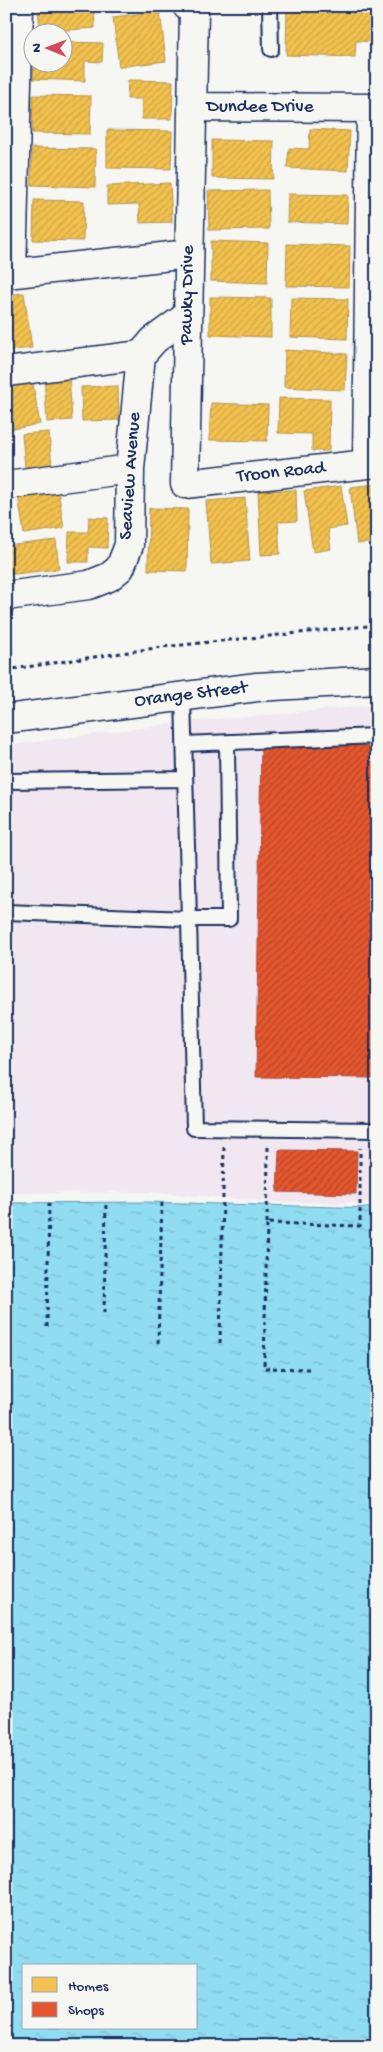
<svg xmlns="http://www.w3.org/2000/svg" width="383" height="2052" viewBox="0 0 383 2052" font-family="'Gochi Hand',sans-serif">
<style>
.built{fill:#f0e7f1}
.water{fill:url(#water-ripples);stroke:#6197b6;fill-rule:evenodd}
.homes{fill:url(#homes-hatch);stroke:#b29553}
.shops{fill:url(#shops-hatch);stroke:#a84b3c}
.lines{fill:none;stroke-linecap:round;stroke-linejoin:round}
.lane-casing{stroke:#1b2f5e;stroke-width:18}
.street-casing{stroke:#1b2f5e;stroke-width:31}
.secondary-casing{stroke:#1b2f5e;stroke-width:31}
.path{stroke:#1b2f5e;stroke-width:3;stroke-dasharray:4 4;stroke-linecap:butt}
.lane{stroke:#f6f6f2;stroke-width:14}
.street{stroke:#f6f6f2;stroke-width:28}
.secondary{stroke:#f6f6f2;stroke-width:28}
.labels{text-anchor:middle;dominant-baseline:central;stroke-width:5;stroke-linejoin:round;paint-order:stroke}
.street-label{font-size:19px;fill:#1b2f5e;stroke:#f6f6f2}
</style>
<defs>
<pattern id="water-ripples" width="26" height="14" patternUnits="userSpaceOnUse" patternTransform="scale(1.25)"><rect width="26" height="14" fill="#90dcf1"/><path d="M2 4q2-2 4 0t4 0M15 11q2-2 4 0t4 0" fill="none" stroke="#7cbdd1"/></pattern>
<pattern id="homes-hatch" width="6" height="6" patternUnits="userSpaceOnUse" patternTransform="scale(1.25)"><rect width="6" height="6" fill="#f2c14e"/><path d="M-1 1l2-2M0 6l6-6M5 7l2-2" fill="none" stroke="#cfa646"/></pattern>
<pattern id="shops-hatch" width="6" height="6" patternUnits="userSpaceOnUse" patternTransform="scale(1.25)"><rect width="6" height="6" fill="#e4572e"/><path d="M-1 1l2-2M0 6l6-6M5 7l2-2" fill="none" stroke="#b8482a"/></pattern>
</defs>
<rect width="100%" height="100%" fill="#f6f6f2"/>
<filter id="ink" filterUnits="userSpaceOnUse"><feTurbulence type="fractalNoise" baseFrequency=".02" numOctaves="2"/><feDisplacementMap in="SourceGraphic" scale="10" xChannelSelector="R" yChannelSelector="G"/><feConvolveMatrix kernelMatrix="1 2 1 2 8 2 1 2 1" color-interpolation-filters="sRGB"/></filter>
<g filter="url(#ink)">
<!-- built -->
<path class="built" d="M377 705V1203L272 1202 152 1192 6 1193V746L178 723Z"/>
<!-- water -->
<path class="water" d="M144 1202 377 1208V2046H6V1203ZM24 1966H196V2028H24Z"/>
<!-- homes -->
<path class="homes" d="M38 6H94L95 28 40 32Z
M287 6H339V10L374 11 373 42 356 41 355 57 286 55Z
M160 11 166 61 119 67 113 17Z
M62 42 103 43 102 62 85 61V81L33 79 34 62H62Z
M128 80 173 81 172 119H142V99H127Z
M33 95 91 96 90 134 32 133Z
M310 129 350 131 348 171 287 168 289 148 309 149Z
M107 130 172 131 171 169 107 168Z
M212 140 274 141 273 179 212 178Z
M32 148 96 149 95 187 31 185Z
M170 183 172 222 140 223 139 204 107 205V186Z
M268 190 269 229 209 230 208 191Z
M288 194 348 195 347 224 287 222Z
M34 200 84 201 83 241 33 240Z
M211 241 268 243 267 283 211 281Z
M287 244 350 246 349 287 286 286Z
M24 293 32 348 6 351V295Z
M210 297 271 298V337L210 335Z
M291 298 348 299 347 339 290 337Z
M285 350 347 354 345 390 284 387Z
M69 375 72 420 47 422 44 376Z
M32 379 40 424 13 429 6 383Z
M118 386 119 420 82 421 81 387Z
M279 398 330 399 329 451H312V434L278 433Z
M211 403 268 405 267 441 209 440Z
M49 432 52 466 25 468 22 434Z
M377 484V542L357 544 350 487Z
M341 486 347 526 328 529 331 549 313 552 304 491Z
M58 490 64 528 24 534 18 495Z
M296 490 297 521 278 522 280 554 261 555 258 491Z
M245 498 250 561 211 564 206 501Z
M149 508 188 509 187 571 148 570Z
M89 517 108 518 107 548 88 547V562H68L69 532H88Z
M56 540 59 569 6 575V546Z"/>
<!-- shops -->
<path class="shops" d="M261 744 370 746V761H377V1078L256 1077Z
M279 1150 357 1151 356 1194 277 1192Z"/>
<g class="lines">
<!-- lane casing -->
<g class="lane-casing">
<path id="lane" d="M270 6 271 49
M227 743 229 919H189L194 1128 377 1130
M184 744 377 736
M6 781 184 779
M6 912 189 919 183 697"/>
</g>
<!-- street casing -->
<g class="street-casing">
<path id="street" d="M187 6 194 10 185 484 377 463
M192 107 371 108 367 464
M12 273 19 6
M6 274 189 254
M6 372 141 355
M6 485 130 469
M6 596 89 585 109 577 120 568 129 545 130 469 141 355 154 340 187 316"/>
</g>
<!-- secondary casing -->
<g class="secondary-casing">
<path id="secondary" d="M6 719 257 687 377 680"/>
</g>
<!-- path -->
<path class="path" d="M6 670 162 647 377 625
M267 1223 268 1147
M104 1313 106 1202
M47 1327 49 1203
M158 1343 162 1202
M220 1343 224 1146
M309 1369 264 1368 267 1223 360 1226V1148"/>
<!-- lane -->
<use href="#lane" class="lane"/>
<!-- street -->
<use href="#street" class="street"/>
<!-- secondary -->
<use href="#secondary" class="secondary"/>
</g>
</g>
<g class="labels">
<!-- street labels -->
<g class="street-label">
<text x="260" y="107">Dundee Drive</text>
<text transform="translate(188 295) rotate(-89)">Pawky Drive</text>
<text transform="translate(281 473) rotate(-6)">Troon Road</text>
<text transform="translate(131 476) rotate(-86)">Seaview Avenue</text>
<text transform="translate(191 695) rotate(-7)">Orange Street</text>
</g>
</g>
<!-- margin -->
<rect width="383" height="2052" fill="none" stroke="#f6f6f2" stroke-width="25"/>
<rect x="12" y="12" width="358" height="2027" fill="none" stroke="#1b2f5e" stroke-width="2" filter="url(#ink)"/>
<!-- legend -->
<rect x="22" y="1964" width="175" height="65" fill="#f6f6f2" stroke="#9ea6b7"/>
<rect x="32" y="1977" width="25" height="15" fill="#f2c14e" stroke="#9ea6b7"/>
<text x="68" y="1990" font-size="15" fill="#1b2f5e">Homes</text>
<rect x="32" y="2002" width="25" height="15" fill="#e4572e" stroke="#9ea6b7"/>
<text x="68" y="2014" font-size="15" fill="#1b2f5e">Shops</text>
<!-- north arrow -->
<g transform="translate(48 48) rotate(271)"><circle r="24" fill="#f6f6f2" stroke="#9ea6b7"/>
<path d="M0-4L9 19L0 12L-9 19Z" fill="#d1495b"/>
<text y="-8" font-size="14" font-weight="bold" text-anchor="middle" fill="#1b2f5e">N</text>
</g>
</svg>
